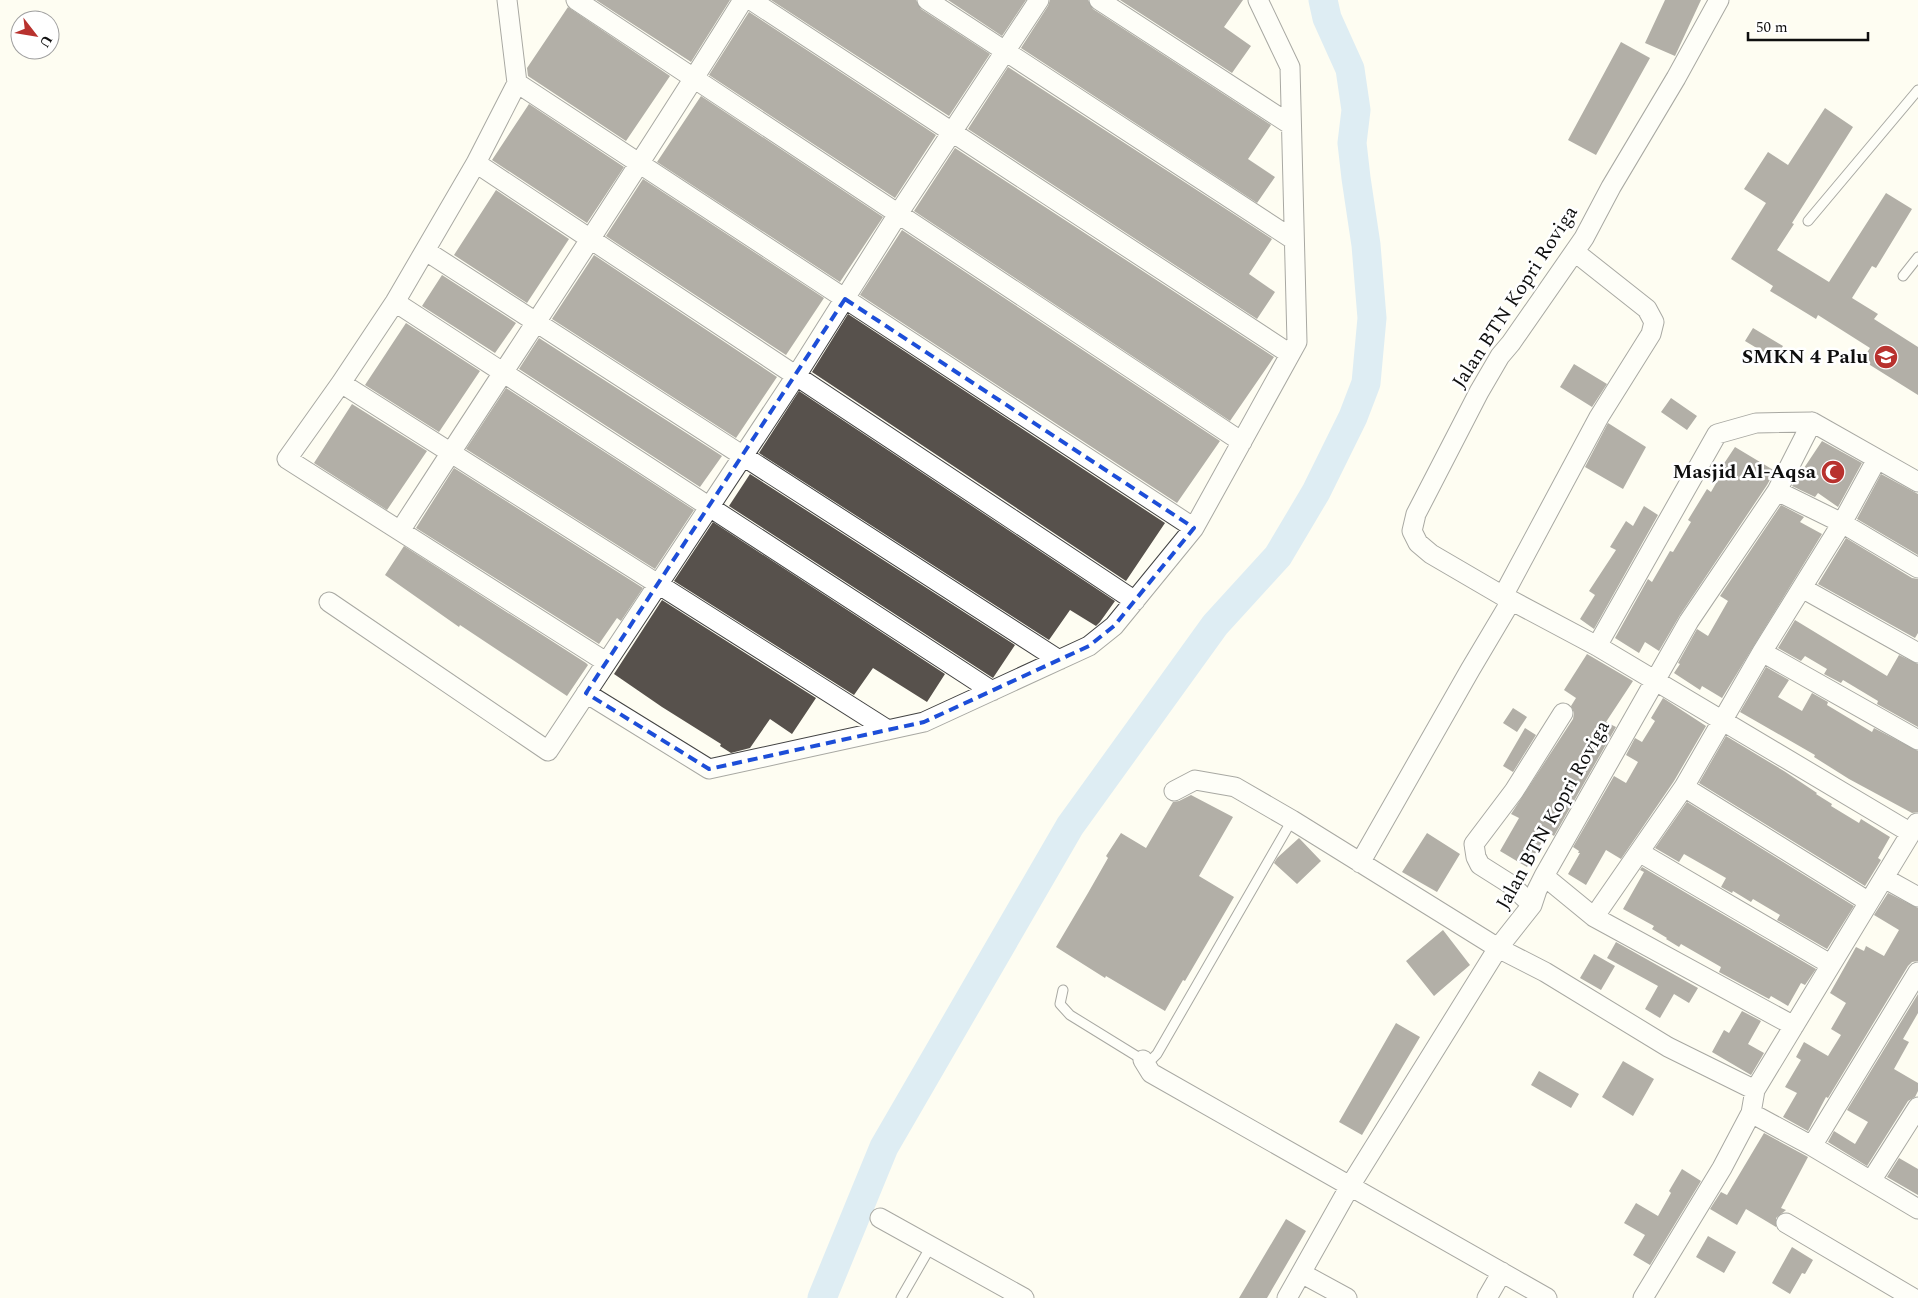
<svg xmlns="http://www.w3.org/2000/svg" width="1918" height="1298" viewBox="0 0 1918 1298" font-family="Spectral,serif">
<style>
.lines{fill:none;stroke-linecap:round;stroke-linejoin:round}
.river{stroke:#b9d9f3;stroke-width:29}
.building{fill:#57514c}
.lane-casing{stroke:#424242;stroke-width:11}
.street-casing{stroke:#424242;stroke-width:21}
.lane{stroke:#fff;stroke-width:9}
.street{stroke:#fff;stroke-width:19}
.marked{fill:none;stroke:#1d4ed8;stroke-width:4;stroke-dasharray:10 6;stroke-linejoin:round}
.labels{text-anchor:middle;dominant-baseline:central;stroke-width:5;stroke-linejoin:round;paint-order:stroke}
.street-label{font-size:20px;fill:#0f0f0f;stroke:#fff}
.poi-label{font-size:20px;font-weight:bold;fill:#0f0f0f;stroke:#fff;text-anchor:end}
</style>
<rect width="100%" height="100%" fill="#fefdf2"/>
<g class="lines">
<!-- river -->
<path class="river" d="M822 1298 884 1147 1070 826 1215 625 1278 556 1316 492 1353 417 1366 383 1372 318 1366 245 1356 178 1352 143 1356 110 1350 69 1327 18 1323 0"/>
</g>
<!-- building -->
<path class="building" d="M596 0H730L691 62Z
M771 0H916L921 9 990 54 949 116Z
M948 0H1026L1002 36Z
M1050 0H1088L1093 9 1271 125 1248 159 1275 177 1257 203 1021 48 1048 6Z
M1120 0H1243L1224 27 1251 46 1232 73Z
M1665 0H1701L1675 56 1645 43Z
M568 7 670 76 626 141 528 76 527 68Z
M749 12 936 135 895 198 709 75Z
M1621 42 1650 58 1596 155 1568 140Z
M1008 67 1272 239 1249 274 1275 292 1257 319 968 129Z
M701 96 883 217 840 282 657 162Z
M529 104 624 167 587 223 492 160Z
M1825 108 1853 127 1792 223 1794 224 1777 250 1829 282 1886 193 1912 209 1876 268 1872 266 1852 298 1878 314 1874 319 1918 347V395L1862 360 1870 348 1818 315 1816 319 1770 291 1773 286 1731 259 1766 203 1744 189 1768 152 1788 165Z
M955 148 1274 357 1230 421 914 211Z
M643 179 824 298 786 355 606 236Z
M496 190 569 239 527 303 454 255Z
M902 230 1220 441 1177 503 860 295Z
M594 255 777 377 736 438 552 319Z
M442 275 516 323 495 353 422 306Z
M848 314 1165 523 1126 581 812 372Z
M406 323 480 371 439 432 365 385Z
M1753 328 1783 346 1775 359 1745 341Z
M539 338 722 456 700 487 519 369Z
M1574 364 1607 384 1592 407 1560 387Z
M506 388 694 510 655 569 466 449Z
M799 391 1115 601 1100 622 1096 626 1070 610 1049 640 759 453Z
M1671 398 1697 416 1687 430 1661 412Z
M352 404 427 451 387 510 314 463Z
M1608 423 1646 447 1623 489 1585 467Z
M1822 441 1862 463 1838 507 1818 493 1815 497 1792 486Z
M1735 447 1775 471 1767 485 1680 615 1659 651 1645 642 1639 653 1615 638 1648 579 1652 582 1670 551 1673 552 1691 522 1688 520 1707 489 1711 492 1726 466 1723 465Z
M454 468 643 588 621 621 617 618 599 644 416 528Z
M750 474 1015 645 993 678 729 506Z
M1881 474 1918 494V555L1857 519Z
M1781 505 1804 517 1800 522 1822 534 1722 698 1702 686 1700 690 1674 673 1680 664 1678 663 1697 629 1708 636 1728 601 1720 596Z
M1644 506 1658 515 1594 629 1580 619 1595 595 1589 591 1616 550 1610 547 1626 521 1633 526Z
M713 522 945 674 927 702 873 668 854 695 674 581Z
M1846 538 1912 578 1918 579V633L1915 638 1818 584Z
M404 546 586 663 588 665 567 696 460 625 459 627 385 575Z
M662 600 816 698 792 734 770 719 750 748 731 753 720 746 721 744 662 707 614 674Z
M1795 620 1887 676 1899 655 1918 664V727L1877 704 1878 701 1843 680 1841 683 1824 674 1827 669 1805 656 1801 661 1778 648Z
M1587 654 1633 681 1606 722 1616 727 1554 836 1548 832 1527 867 1500 851 1519 818 1511 814 1573 719 1574 713 1571 706 1576 698 1564 690Z
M1766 667 1789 680 1778 697 1802 711 1812 693 1828 702 1827 705 1872 732 1874 728 1918 751V812L1912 813 1849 779 1814 757 1815 755 1740 712Z
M1663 698 1706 726 1674 781 1621 859 1606 850 1586 885 1568 874 1580 853H1578L1579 851 1573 847 1614 776 1626 783 1638 762 1626 755 1635 738 1642 742 1655 721 1651 718Z
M1513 708 1527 717 1517 732 1503 723Z
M1525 728 1536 735 1513 772 1503 766Z
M1726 736 1784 771 1817 793 1816 794 1832 804 1831 806 1859 823 1861 819 1890 837 1878 858 1881 860 1865 886 1699 783Z
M1191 795 1233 817 1199 876 1234 897 1185 981 1183 980 1165 1011 1106 976 1105 978 1056 947 1088 893 1108 858 1106 856 1121 833 1146 848 1173 802 1179 801Z
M1687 802 1854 906 1827 949 1777 920 1780 915 1753 899 1751 902 1733 891 1732 893 1721 887 1726 878 1684 854 1679 862 1655 848Z
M1427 833 1460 854 1437 892 1402 872Z
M1299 838 1321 861 1297 884 1274 863 1277 858Z
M1642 867 1816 969 1805 985 1801 983 1788 1006 1771 996 1769 999 1719 972 1721 967 1681 944 1679 947 1666 939 1667 938 1652 929 1654 926 1623 909 1644 872 1640 870Z
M1888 893 1918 908V961L1912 962 1908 966 1828 1098 1826 1097 1808 1131 1783 1117 1797 1093 1785 1087 1801 1060 1796 1057 1804 1042 1828 1056 1841 1035 1831 1029 1846 1003 1830 993 1856 947 1864 951 1866 946 1884 956 1899 930 1874 915Z
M1443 930 1470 965 1434 996 1406 961Z
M1616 942 1698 988 1689 1003 1674 994 1660 1018 1645 1009 1658 986 1607 958Z
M1594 954 1615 966 1601 990 1580 978Z
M1918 994V1013L1903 1039 1909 1042 1894 1069 1918 1083V1091L1915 1097 1908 1101 1867 1166 1828 1142 1834 1131 1855 1144 1868 1122 1847 1110Z
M1742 1011 1761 1021 1748 1044 1764 1053 1751 1075 1712 1052 1724 1030 1729 1033Z
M1396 1023 1420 1037 1362 1135 1339 1122Z
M1623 1061 1654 1079 1633 1116 1602 1097Z
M1539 1071 1579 1094 1571 1108 1531 1085Z
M1764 1133 1808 1157 1781 1208 1786 1210 1776 1218V1227L1746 1209 1737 1225 1710 1209 1721 1192 1727 1195Z
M1899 1158 1918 1169V1195L1887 1177Z
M1682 1169 1701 1181 1650 1265 1633 1255 1645 1235 1624 1223 1636 1203 1658 1216 1671 1193 1669 1191Z
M1286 1219 1306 1231 1267 1298H1239Z
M1708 1236 1736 1252 1724 1273 1696 1257Z
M1792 1247 1813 1260 1805 1274 1802 1273 1790 1294 1772 1283Z"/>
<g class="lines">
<!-- lane casing -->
<g class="lane-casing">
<path id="lane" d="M1808 221 1918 90
M1903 276 1918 257
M1063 990 1060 1004 1070 1015 1143 1060H1151L1157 1054 1292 820
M901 1298 931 1246"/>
</g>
<!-- street casing -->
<g class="street-casing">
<path id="street" d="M507 0 517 83 476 163 395 302 341 383 287 459 606 662
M576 0 1242 442
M751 0 1290 354
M927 0 1294 240
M1099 0 1291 125
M1719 0 1676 78 1611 187 1584 238 1511 343 1500 356 1479 392 1416 514 1412 531 1418 543 1431 554 1503 596 1597 646 1911 833
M517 83 1194 528
M476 163 1135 601
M426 251 1059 660
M395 302 992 691
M341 383 888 730
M1777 491 1842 523 1918 568
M400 531C514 354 632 179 743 0
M1802 588 1918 653
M1503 596 1599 417 1651 334 1654 322 1647 309 1575 252
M329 602 548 751 796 376 898 214 1039 0
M1597 646 1717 434 1756 423 1812 422
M1762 652 1918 740
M586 693 709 769 924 722 1089 646 1114 626 1194 528 1297 342 1290 67 1258 0
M1684 787 1869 902
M1174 791 1195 780 1235 787 1292 820 1498 948 1350 1186 1287 1298
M1639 852 1830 964
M1360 863 1470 670 1511 601
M1544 876 1594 917 1794 1026
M1884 878 1918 897
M1532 905 1510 884 1480 865 1476 857 1474 844 1514 791 1563 713
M1594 917 1684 787 1762 652 1842 523 1877 459
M1143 1060 1151 1073 1547 1298
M1755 1090 1668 1047 1545 972 1498 948 1532 905 1537 890 1544 876 1689 621 1777 491 1812 422 1918 482
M1751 1113 1812 1146 1918 1209
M1812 1146 1918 972
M1871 1181 1918 1107
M880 1218 1024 1298
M1786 1223 1913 1298
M1301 1273 1347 1298
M1487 1298 1502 1272
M1643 1298 1722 1168 1751 1113 1755 1090 1917 823"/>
</g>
<!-- lane -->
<use href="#lane" class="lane"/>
<!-- street -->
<use href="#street" class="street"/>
</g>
<!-- marked area -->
<path d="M0 0H1918V1298H0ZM845 299 1194 528 1114 626 1089 646 924 722 709 769 586 693Z" fill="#fefdf2" fill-opacity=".55" fill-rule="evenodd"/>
<path class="marked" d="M845 299 1194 528 1114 626 1089 646 924 722 709 769 586 693Z"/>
<!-- icons -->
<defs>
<g id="school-disc" transform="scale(1.25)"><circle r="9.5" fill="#b8322e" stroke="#fff"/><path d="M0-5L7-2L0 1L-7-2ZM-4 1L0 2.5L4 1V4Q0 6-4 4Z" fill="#fff"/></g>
<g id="mosque-disc" transform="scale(1.25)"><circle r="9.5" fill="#b8322e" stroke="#fff"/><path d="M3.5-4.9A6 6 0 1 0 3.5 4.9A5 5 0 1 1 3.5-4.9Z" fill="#fff"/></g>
</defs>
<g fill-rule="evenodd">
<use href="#school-disc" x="1886" y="357"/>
<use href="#mosque-disc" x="1833" y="472"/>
</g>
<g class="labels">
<!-- street labels -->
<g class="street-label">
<text transform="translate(1515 297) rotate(-57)">Jalan BTN Kopri Roviga</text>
<text transform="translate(1553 815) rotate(-61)">Jalan BTN Kopri Roviga</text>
</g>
<!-- poi labels -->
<g class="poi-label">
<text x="1868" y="357">SMKN 4 Palu</text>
<text x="1816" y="472">Masjid Al-Aqsa</text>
</g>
</g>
<!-- north arrow -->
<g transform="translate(35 35) rotate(121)"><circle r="24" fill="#ffffff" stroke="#9f9f9f"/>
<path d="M0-4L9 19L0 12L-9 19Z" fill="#b8322e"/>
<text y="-8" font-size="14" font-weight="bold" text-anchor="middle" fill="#0f0f0f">U</text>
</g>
<!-- scale -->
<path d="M1748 32v8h120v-8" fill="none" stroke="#0f0f0f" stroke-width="2.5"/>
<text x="1756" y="32" font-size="15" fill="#0f0f0f" stroke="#ffffff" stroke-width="4" paint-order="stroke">50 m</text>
</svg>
